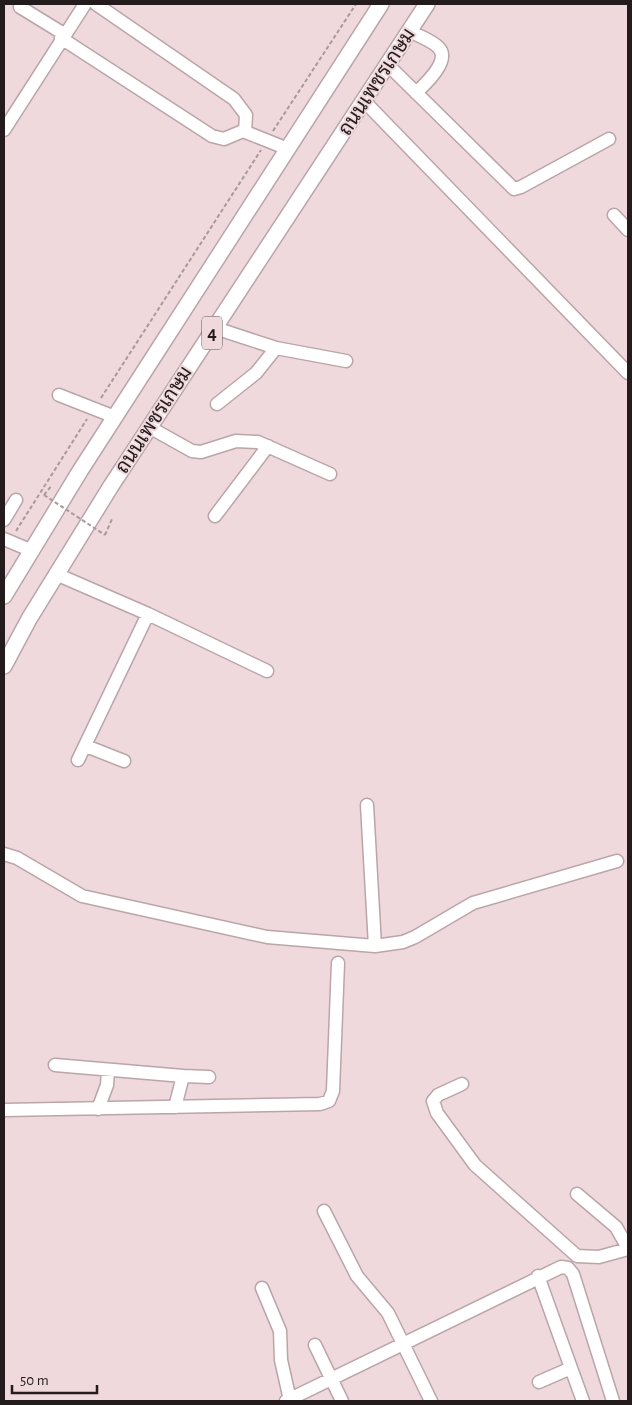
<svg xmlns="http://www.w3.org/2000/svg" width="632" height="1405" viewBox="0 0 632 1405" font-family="'Alegreya Sans',Sarabun,sans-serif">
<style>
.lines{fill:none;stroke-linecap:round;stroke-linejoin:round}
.minor-casing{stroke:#baa5a9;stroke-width:15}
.major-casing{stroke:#baa5a9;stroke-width:18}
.path{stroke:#aa989b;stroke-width:2;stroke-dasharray:4 2.5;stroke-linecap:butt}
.minor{stroke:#fff;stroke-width:12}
.major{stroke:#fff;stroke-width:15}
.path-bridge{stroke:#aa989b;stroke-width:2;stroke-dasharray:4 2.5;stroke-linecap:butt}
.labels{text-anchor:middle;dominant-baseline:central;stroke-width:4;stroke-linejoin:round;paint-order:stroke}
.shield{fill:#f0d9dd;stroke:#605456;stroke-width:1}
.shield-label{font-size:19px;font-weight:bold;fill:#231b1c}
.street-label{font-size:20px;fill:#231b1c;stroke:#f0d9dd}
</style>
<rect width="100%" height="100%" fill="#f0d9dd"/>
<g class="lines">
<!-- minor casing -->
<g class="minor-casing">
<path id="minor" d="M96 4 234 99 246 115 245 132
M20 7 64 34
M410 31C418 36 431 40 438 47 452 60 425 84 416 93
M61 38 212 136 224 139 243 131 288 149
M388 65 514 189 521 187 609 139
M364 101 628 373
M4 130 85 4
M614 215 628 230
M215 328 276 348 346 361
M59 395 115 417
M217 404 256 373 276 348
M149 427 192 451 201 452 236 441 258 442 330 474
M215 516 268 446
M4 520 16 500
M4 539 30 550
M56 574 148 614 78 760
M148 614 267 671
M86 746 124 761
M4 854 17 858 82 896 267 937 375 946 367 805
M375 946 403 942 415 937 473 903 617 861
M55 1065 183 1076
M462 1084 438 1095 433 1101 437 1113 475 1165 577 1256 599 1257 628 1249
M175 1107 183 1076 209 1077
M98 1109 107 1085 108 1070
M4 1110 320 1104 329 1101 333 1091 338 963
M577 1194 616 1227 628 1248
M324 1211 357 1276 388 1313 431 1401
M538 1276 571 1368 539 1382
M262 1288 280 1331 281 1360 290 1400
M315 1345 342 1401
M571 1368 583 1401
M286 1401 561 1267 568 1268 573 1274 613 1401"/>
</g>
<!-- major casing -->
<g class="major-casing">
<path id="major" d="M4 596 80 471 381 4
M4 666 29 619 111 486 427 4"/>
</g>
<!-- path -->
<path class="path" d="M273 131 356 4
M101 398 261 150
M44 495 52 485
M16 531 87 419
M105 535 112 519"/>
<!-- minor -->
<use href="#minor" class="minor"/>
<!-- major -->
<use href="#major" class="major"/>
<!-- path-bridge -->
<path class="path-bridge" d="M44 495 105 535"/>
</g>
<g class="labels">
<!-- shield labels -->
<rect class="shield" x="202" y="316.5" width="20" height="33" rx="4"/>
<g class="shield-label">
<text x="212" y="333">4</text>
</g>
<!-- street labels -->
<g class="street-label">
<text transform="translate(377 82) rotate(-57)">ถนนเพชรเกษม</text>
<text transform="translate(154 420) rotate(-57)">ถนนเพชรเกษม</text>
</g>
</g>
<!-- border -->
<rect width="632" height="1405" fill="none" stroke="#231b1c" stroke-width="10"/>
<!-- scale -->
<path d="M12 1385v8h85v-8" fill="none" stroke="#231b1c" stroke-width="2.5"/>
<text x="20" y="1385" font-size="15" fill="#231b1c" stroke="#f0d9dd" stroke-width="4" paint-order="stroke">50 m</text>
</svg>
